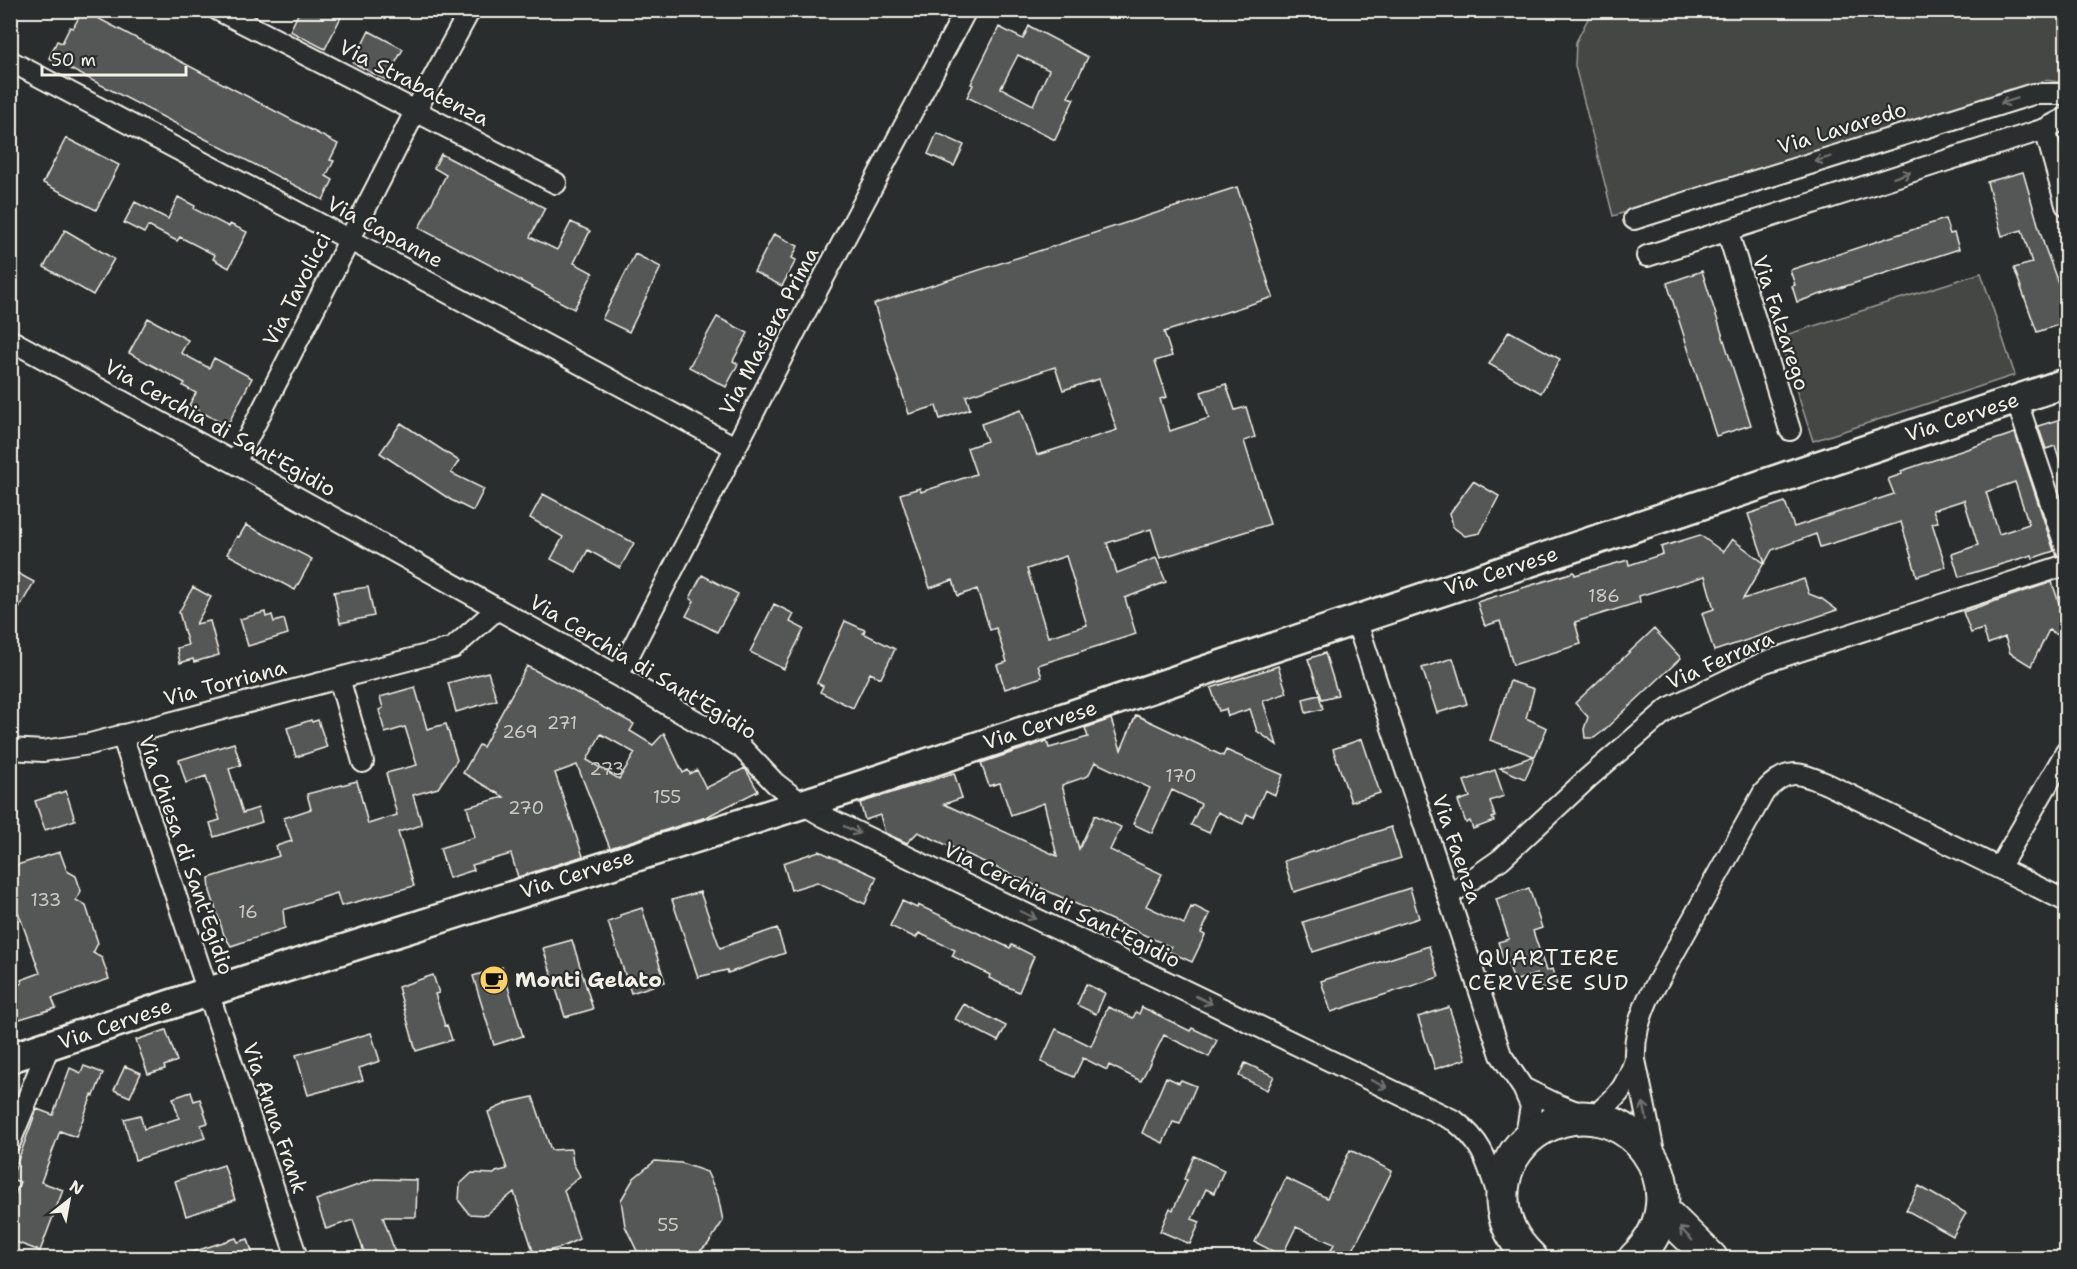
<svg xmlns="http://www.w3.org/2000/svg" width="2077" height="1269" viewBox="0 0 2077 1269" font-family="'Shantell Sans',sans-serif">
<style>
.green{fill:#444645;stroke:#9c9c96;stroke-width:1.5}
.building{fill:#555756;stroke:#f4f1e8;stroke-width:1.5;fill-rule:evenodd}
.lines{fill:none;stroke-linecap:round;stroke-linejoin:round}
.street-casing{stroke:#f4f1e8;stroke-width:24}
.secondary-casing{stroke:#f4f1e8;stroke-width:33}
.primary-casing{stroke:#f4f1e8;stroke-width:36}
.street{stroke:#2a2d2e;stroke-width:20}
.secondary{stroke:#2a2d2e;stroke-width:28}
.primary{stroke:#2a2d2e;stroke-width:32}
.oneway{stroke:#71726f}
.labels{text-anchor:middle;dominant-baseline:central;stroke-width:4.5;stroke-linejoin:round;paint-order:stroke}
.number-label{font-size:18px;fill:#cccac4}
.street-label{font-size:21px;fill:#f4f1e8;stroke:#2a2d2e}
.poi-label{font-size:21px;font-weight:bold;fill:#f4f1e8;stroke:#2a2d2e;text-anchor:start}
.neighbourhood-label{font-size:22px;letter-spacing:1.5px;fill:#f4f1e8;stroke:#2a2d2e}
</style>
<rect width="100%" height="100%" fill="#2a2d2e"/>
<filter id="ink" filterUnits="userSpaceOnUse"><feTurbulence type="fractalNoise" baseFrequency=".0167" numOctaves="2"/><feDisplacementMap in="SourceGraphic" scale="12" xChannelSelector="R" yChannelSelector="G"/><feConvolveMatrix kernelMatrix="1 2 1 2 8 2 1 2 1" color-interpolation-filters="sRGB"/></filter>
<g filter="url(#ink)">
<!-- green -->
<path class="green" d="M1592 11H2066V83L2045 80 1613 216 1575 66 1576 42Z
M1981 273 2015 375 1813 441 1779 337Z"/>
<!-- building -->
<path class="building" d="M300 10H328L341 17 325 49 290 31Z
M82 12 91 17 92 15 338 144 330 160 334 161 326 176 333 180 323 200 49 58 57 41 62 43 70 27 73 28Z
M1029 26 1088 57 1068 97 1074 99 1055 140 967 97 973 85 971 84 999 27 1023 39ZM1018 55 1049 70 1033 105 1001 88Z
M369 31 403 49 386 80 353 63Z
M937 133 964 145 954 166 928 154Z
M66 138 119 165 96 210 43 183Z
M441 154 545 208 530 237 557 250 571 222 590 231 574 263 593 273 574 309 419 228 446 175 434 168Z
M2023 172 2044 245 2067 307V322L2037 332 2014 268 2032 263 2022 230 2002 236 1987 182Z
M1237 187 1273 297 1164 332 1172 356 1155 361 1167 397 1160 399 1170 431 1209 418 1201 392 1226 384 1235 410 1246 407 1255 437 1244 441 1270 524 1160 558 1151 529 1107 543 1117 573 1156 558 1166 582 1125 598 1136 634 1038 665 1042 677 1005 689 997 665 1007 662 996 628 990 630 977 589 958 596 953 580 930 588 900 494 920 488 921 492 976 474 967 448 987 441 981 424 1021 410 1037 455 1117 430 1099 379 1063 390 1055 367 966 396 970 409 940 419 936 406 909 414 874 304ZM1066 556 1087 625 1048 637 1027 569Z
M178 197 195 206 194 209 229 227 230 224 247 232 229 268 213 259 215 255 180 237 177 241 148 226 144 233 124 223 135 202 168 219Z
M1945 219 1950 234 1954 233 1959 249 1797 302 1792 286 1795 285 1790 270Z
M65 230 114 259 93 295 44 267Z
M774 234 798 246 792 258 796 260 782 286 754 272Z
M635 254 661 267 629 332 602 319Z
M1702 271 1751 425 1716 436 1667 283Z
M717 317 748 333 733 361 738 364 726 387 689 367Z
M148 318 188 340 181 353 209 368 214 358 252 378 227 426 189 405 196 393 183 386 185 383 129 353Z
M1509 331 1560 359 1541 393 1489 364Z
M2067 417V473H2064L2055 446 2046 449 2038 426Z
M401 423 459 461 451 473 484 489 473 511 451 500 380 453Z
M2015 433 2054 551 2033 558 2032 555 1959 577 1952 554 1978 545 1964 500 1933 510 1938 522 1932 523 1946 567 1917 576 1901 522 1820 547 1816 534 1772 550 1765 563 1748 514 1785 502 1794 527 1894 494 1888 479 1902 474 1901 471ZM2015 482 2029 524 1999 534 1986 492Z
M1473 481 1499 496 1480 533 1465 536 1453 527 1450 513Z
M543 494 634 543 620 568 588 550 576 572 551 559 563 537 530 518Z
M246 525 312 559 295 590 227 554 237 536 239 537Z
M1700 535 1723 552 1732 539 1764 563 1743 599 1804 579 1809 594 1822 599 1837 610 1714 651 1702 613 1714 609 1705 576 1639 596 1640 602 1575 622 1581 644 1513 665 1500 621 1485 626 1477 602 1574 572 1575 575 1628 560 1629 565 1663 554 1661 547Z
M10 569 34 582 10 624Z
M702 575 738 594 717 632 686 616 694 601 690 598Z
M2052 582 2064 618 2067 620V640L2049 630 2031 666 2010 653 2005 637 1988 644 1983 629 1971 633 1963 612Z
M193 587 211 597 196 624 210 621 219 655 194 662 193 659 180 663 177 648 188 645 179 612Z
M368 587 374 616 340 623 334 592Z
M774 604 794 614 790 622 804 629 784 669 750 652Z
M265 612 266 617 272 615 274 622 284 619 288 634 248 646 240 619Z
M845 621 865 630 863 633 895 649 881 678 870 673 853 708 820 692 823 686 817 683Z
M1654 629 1681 658 1602 732 1594 738H1585L1584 729 1588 717 1575 703Z
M1325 653 1338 695 1322 699 1308 659Z
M1453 658 1467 704 1437 713 1422 668Z
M527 666 634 724 630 731 653 745 664 733 683 773 688 770 690 774 697 770 706 788 745 768 758 791 706 817 610 848 577 765 555 773 583 856 518 877 511 854 472 865 474 870 449 878 440 848 475 837 467 807 504 797 463 773 479 745 483 747ZM601 734 635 753 619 779 587 760Z
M1278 666 1287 693 1263 701 1277 745 1257 731 1250 709 1228 716 1226 709 1219 711 1211 688Z
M488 672 497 700 456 712 448 683Z
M1510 681 1534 689 1526 718 1547 728 1525 779 1500 768 1534 756 1490 740Z
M415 687 427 729 446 724 457 760 438 788 413 795 422 825 398 832 414 886 341 906 337 893 283 910 285 928 231 946 224 935 210 891 209 878 279 856 276 846 292 841 284 818 311 809 307 794 357 781 368 824 397 815 386 773 417 765 405 727 385 733 379 710 383 708 380 697Z
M1319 695 1323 709 1306 713 1303 699Z
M1136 715 1223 756 1226 750 1283 775 1275 795 1265 790 1253 817 1247 814 1243 824 1218 812 1209 833 1191 825 1201 804 1172 790 1152 833 1133 824 1150 788 1095 762 1088 776 1062 785 1079 849 1095 815 1121 827 1110 850 1162 874 1146 906 1184 924 1191 907 1193 908 1194 906 1210 914 1201 933 1205 935 1192 962 1168 951 1171 947 918 832 907 843 885 833 880 815 865 820 860 803 954 773 962 798 944 804 1057 856 1044 803 1011 815 1000 783 989 786 981 763 1047 741 1049 748 1088 737 1085 728 1111 719 1121 750Z
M311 720 312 722 318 720 327 747 296 757 287 728Z
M1362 739 1380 793 1351 802 1333 749Z
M234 743 241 765 229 769 243 813 258 808 262 822 214 837 210 823 220 820 206 776 186 783 179 760Z
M1495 770 1504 796 1490 801 1495 817 1492 818 1494 821 1473 829 1470 821 1466 823 1458 801 1470 797 1464 781Z
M66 791 75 820 45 830 35 801Z
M1391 827 1401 858 1294 892 1284 861Z
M819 851 877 877 865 904 817 882 791 890 783 863Z
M60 852 67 871 76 876 81 891 76 900 86 906 98 943 93 953 102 958 109 979 52 998 56 1008 10 1022V989L22 983 21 980 40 973 10 889V867Z
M1410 888 1419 918 1313 952 1303 922Z
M1529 888 1542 928 1533 931 1546 971 1552 969 1557 984 1541 989 1537 974 1514 981 1506 957 1503 958 1498 942 1509 939 1496 899Z
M700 892 720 948 777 928 785 953 728 973 727 970 698 977 672 900Z
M902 901 917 908 918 905 1010 948 1012 945 1034 956 1019 992 989 978 990 975 952 956 955 950 919 933 916 938 890 926Z
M642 908 665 982 631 993 608 922 620 918V915Z
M572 940 593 1009 565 1017 543 948Z
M1429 946 1439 977 1331 1012 1321 981Z
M502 967 523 1036 494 1045 473 976Z
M433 975 439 993 435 994 445 1026 447 1025 452 1040 416 1051 398 987Z
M1086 984 1105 993 1096 1014 1077 1005Z
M964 1004 1006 1026 998 1041 955 1019Z
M1108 1007 1133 1018 1136 1012 1139 1014 1142 1007 1190 1031 1192 1028 1217 1040 1209 1057 1164 1035 1141 1081 1109 1065 1107 1070 1083 1058 1074 1077 1041 1062 1056 1029 1091 1046Z
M1449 1007 1466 1059 1435 1069 1418 1017Z
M166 1030 177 1061 164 1066 165 1069 148 1074 136 1040Z
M371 1033 380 1061 359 1068 363 1080 308 1095 296 1055Z
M1245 1063 1274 1076 1267 1090 1239 1076Z
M84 1066 103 1073 94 1096 92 1095 76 1137 60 1131 41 1182 63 1190 40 1251 10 1240V1207L20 1182 11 1179 37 1109 53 1115 70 1068 81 1073Z
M125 1066 141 1073 130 1097 114 1090Z
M1166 1077 1179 1083 1181 1080 1196 1086 1180 1124 1173 1122 1163 1143 1142 1133Z
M191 1092 194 1101 200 1099 208 1123 201 1125 205 1138 135 1160 124 1119 140 1115 144 1129 179 1118 173 1098Z
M533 1097 551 1150 571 1149 573 1163 580 1176 564 1190 579 1239 560 1248 534 1254 514 1192 486 1215 469 1214 459 1201 460 1184 472 1173 494 1174 496 1172 507 1169 488 1112 510 1102Z
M1350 1150 1392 1171 1349 1258H1327L1334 1244 1296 1227 1282 1256 1255 1242 1286 1178 1327 1198Z
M1194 1156 1224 1170 1214 1193 1206 1189 1192 1219 1200 1222 1190 1244 1160 1231 1170 1208 1173 1210 1187 1180 1184 1179Z
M655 1161 681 1163 707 1172 718 1196 723 1221 708 1244 692 1258H661L637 1251 625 1226 621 1200 634 1178Z
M224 1165 235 1200 186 1216 175 1181Z
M375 1179 417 1180 416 1217H383L397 1258H366L353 1220 326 1229 316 1200Z
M1919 1186 1966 1213 1953 1236 1906 1210Z
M236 1238 238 1242 248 1239 254 1258H183V1255Z"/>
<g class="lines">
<!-- street casing -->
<g class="street-casing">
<path id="street" d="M218 10 556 183
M10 61 350 240 735 447
M2045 129 2066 205
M1634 219 2033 94H2066
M1727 230 1790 430
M1647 256 2045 129 2066 118
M10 340 235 463 618 676 741 747 775 783 801 803 825 817 1455 1121C1484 1144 1487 1162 1498 1195
M2016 399 2066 548
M235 463 416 110 470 10
M1356 620 1501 1055 1523 1088
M618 676 797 328 966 10
M339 678 363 762
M122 735 297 1258
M10 749 43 751 90 744 453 648 497 609
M1999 868 2066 752
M1448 896 1501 859 1588 778 1669 708 1765 662 2066 565
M1635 1060C1634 1037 1639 1020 1648 999L1764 792C1787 767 1798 772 1827 784L2066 901
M1525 1141 1531 1106 1523 1088 1556 1104 1592 1118C1616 1098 1625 1090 1635 1060L1655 1157
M10 1142 49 1046"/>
</g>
<!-- secondary casing -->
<g class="secondary-casing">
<path id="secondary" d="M10 1058 208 992 850 789 2066 383"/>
</g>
<!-- primary casing -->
<g class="primary-casing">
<path id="primary" d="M1662 1210 1711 1258
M1531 1258C1509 1237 1498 1210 1504 1180 1508 1159 1522 1140 1541 1129 1626 1082 1706 1191 1635 1258"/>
</g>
<!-- street -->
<use href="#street" class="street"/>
<!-- secondary -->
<use href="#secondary" class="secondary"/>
<!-- primary -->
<use href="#primary" class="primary"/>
</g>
<!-- one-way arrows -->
<defs><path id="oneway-shaft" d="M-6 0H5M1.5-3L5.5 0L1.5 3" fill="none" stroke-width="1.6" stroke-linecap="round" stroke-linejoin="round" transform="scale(1.5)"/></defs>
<g class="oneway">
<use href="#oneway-shaft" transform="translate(2009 101) rotate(163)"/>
<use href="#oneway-shaft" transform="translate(1823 159) rotate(163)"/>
<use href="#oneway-shaft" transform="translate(1902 175) rotate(-18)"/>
<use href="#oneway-shaft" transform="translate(852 830) rotate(26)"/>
<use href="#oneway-shaft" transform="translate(1028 915) rotate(26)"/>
<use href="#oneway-shaft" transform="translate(1204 1000) rotate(26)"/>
<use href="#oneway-shaft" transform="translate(1379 1084) rotate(26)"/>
<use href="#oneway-shaft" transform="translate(1645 1111) rotate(-102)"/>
<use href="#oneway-shaft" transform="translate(1686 1234) rotate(-135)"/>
</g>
</g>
<!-- icons -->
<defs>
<g id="cafe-disc" transform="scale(1.5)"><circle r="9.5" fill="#ffd166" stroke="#2a2d2e"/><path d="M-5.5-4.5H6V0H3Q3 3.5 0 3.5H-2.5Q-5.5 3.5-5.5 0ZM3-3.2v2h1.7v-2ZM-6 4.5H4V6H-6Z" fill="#111"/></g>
</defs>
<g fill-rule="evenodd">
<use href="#cafe-disc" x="494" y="980"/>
</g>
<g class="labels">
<!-- number labels -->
<g class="number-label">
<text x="1604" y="596">186</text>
<text x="562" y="723">271</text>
<text x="520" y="732">269</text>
<text x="607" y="769">273</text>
<text x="1181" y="776">170</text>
<text x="667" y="797">155</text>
<text x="526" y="808">270</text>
<text x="46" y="900">133</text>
<text x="248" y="912">16</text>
<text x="668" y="1225">55</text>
</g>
<!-- street labels -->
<g class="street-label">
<text transform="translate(414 83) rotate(27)">Via Strabatenza</text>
<text transform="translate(1842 128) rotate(-17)">Via Lavaredo</text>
<text transform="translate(385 232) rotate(28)">Via Capanne</text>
<text transform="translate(297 289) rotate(-63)">Via Tavolicci</text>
<text transform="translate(1781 323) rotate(72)">Via Falzarego</text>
<text transform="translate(769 331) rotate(-62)">Via Masiera Prima</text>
<text transform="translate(1962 417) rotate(-18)">Via Cervese</text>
<text transform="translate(220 428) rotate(29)">Via Cerchia di Sant'Egidio</text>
<text transform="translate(1501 571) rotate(-18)">Via Cervese</text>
<text transform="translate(1720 660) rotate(-24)">Via Ferrara</text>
<text transform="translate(643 667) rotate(31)">Via Cerchia di Sant'Egidio</text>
<text transform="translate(225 683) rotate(-15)">Via Torriana</text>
<text transform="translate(1040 725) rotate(-18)">Via Cervese</text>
<text transform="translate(1457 849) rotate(71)">Via Faenza</text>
<text transform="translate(186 855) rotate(71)">Via Chiesa di Sant'Egidio</text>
<text transform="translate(577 874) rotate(-18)">Via Cervese</text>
<text transform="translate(1062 905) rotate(26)">Via Cerchia di Sant'Egidio</text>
<text transform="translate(115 1024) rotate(-19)">Via Cervese</text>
<text transform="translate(275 1118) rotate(71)">Via Anna Frank</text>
</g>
<!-- poi labels -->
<g class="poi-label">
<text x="515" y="980">Monti Gelato</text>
</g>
<!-- neighbourhood labels -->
<g class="neighbourhood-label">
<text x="1549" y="957">QUARTIERE<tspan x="1549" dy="25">CERVESE SUD</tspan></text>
</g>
</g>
<!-- margin -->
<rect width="2077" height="1269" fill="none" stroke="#2a2d2e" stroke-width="36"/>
<rect x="18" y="18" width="2041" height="1233" fill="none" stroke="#f4f1e8" stroke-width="2" filter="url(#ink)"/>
<!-- north arrow -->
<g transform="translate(69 1200) rotate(31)" stroke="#2a2d2e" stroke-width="4.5" paint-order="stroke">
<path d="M0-4.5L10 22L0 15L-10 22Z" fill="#f4f1e8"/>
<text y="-9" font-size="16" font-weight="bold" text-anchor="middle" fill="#f4f1e8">N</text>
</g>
<!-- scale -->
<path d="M42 66v9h144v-9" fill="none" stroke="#f4f1e8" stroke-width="3"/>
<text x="51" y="66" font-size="18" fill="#f4f1e8" stroke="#2a2d2e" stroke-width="4.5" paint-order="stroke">50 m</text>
</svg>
